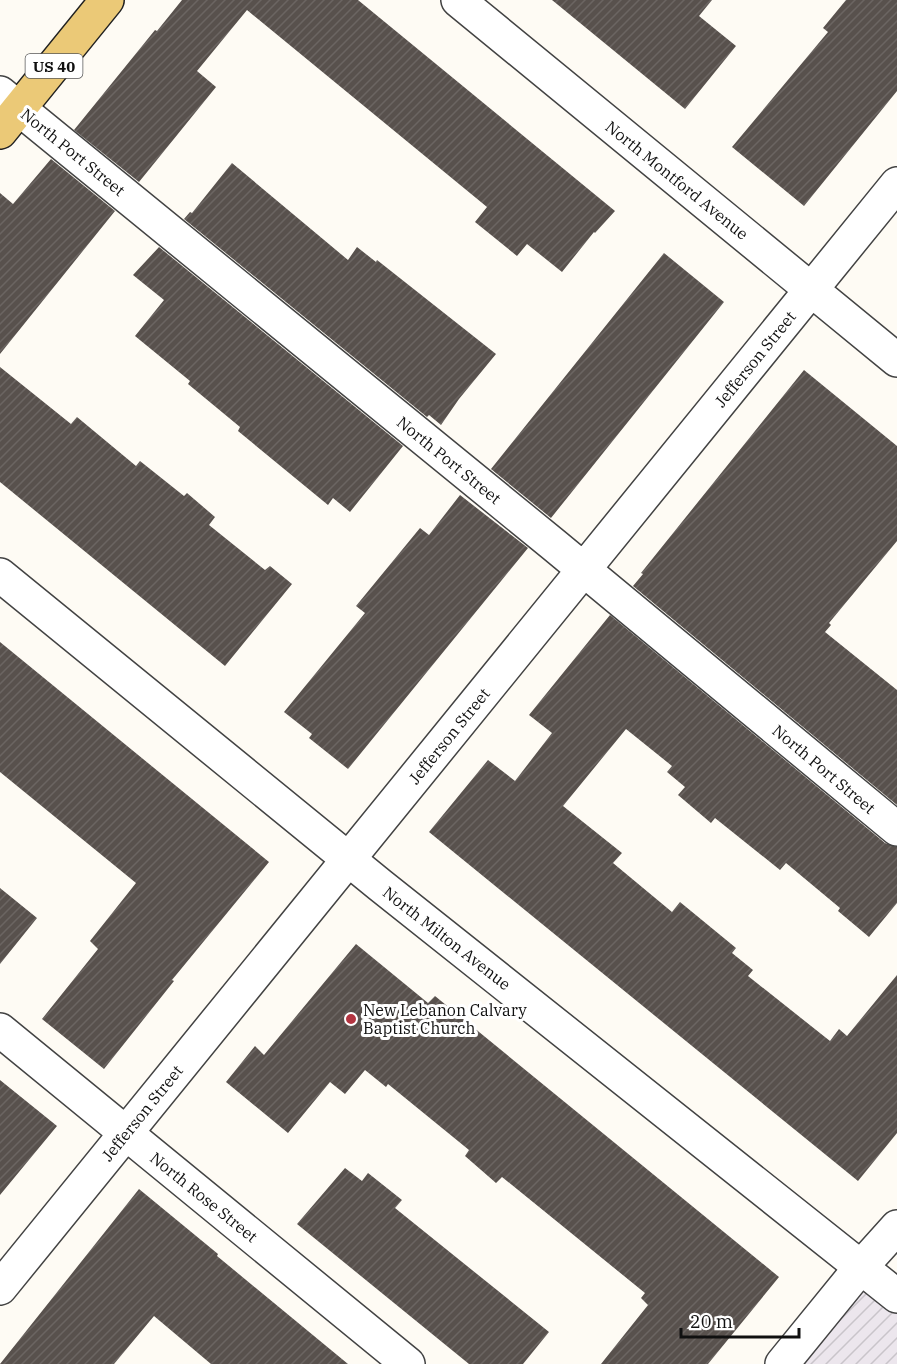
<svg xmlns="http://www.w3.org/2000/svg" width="897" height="1364" viewBox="0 0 897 1364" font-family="'IBM Plex Serif',serif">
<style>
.industrial{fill:url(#industrial-furrows)}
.building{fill:url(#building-hatch)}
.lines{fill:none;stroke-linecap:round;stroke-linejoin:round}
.minor-casing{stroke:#434343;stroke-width:36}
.tertiary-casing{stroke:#434343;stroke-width:36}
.primary-casing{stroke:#212121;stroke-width:36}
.minor{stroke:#fff;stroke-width:33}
.tertiary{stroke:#fff;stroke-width:33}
.primary{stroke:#ebc977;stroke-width:33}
.poi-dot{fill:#b33541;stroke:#fff;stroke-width:2}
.labels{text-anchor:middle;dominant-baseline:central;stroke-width:6;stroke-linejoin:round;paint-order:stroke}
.shield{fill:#fff;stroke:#585858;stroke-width:1.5}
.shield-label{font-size:15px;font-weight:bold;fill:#101010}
.street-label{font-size:16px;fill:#101010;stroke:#fff}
.poi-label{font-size:16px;fill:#101010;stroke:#fff;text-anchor:start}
</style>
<defs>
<pattern id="industrial-furrows" width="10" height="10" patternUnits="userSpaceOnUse" patternTransform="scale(1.5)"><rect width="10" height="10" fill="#ece6ed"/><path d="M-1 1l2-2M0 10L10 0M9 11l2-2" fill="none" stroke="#c9c4ca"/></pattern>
<pattern id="building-hatch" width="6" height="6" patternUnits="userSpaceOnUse" patternTransform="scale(1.5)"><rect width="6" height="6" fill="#58514d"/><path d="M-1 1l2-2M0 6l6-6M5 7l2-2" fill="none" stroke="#6b6562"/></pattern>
</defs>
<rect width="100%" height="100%" fill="#fefbf4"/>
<!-- industrial -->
<path class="industrial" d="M867 1274 897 1298V1364H791Z"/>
<!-- building -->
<path class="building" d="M182 0H358L615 211 595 233 594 232 562 272 527 244 517 256 475 222 487 207 247 10 197 71 216 87 139 182 74 130 155 30 157 31Z
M552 0H712L699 16 736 46 685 109Z
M846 0H897V91L804 206 732 147 828 32 823 28Z
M51 159 115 211 0 354V193L13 204Z
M232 163 348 260 357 247 376 262 377 260 496 354 459 399 441 425 429 415 427 417 184 219 190 212 192 213Z
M159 247 403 446 350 512 333 498 328 505 238 431 240 427 188 384 190 381 135 336 164 300 133 275Z
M664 253 724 302 551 518 491 469Z
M0 367 71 424 77 417 136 466 140 461 184 496 187 493 215 517 209 525 265 570 270 566 292 584 225 666 0 482Z
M804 370 897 446V541L829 623 831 625 825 632 897 690V805L633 586 643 574 641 573Z
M460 495 528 548 348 769 309 738 312 734 284 712 365 613 356 606 420 528 429 535Z
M610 615 885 843 897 847V903L869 937 838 911 840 908 786 863 780 870 715 818 711 823 678 795 685 787 667 772 672 766 626 729 563 806 622 853 613 863 672 912 680 902 736 948 732 953 753 970 748 976 830 1041 839 1029 847 1036 897 975V1133L858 1181 429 832 488 760 515 781 552 733 529 715Z
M0 642 269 862 172 980 174 981 104 1069 42 1019 98 949 90 941 136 883 0 772Z
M0 888 37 918 0 964Z
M356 944 428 1003 435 996 779 1277 708 1364H601L648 1305 641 1298 645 1293 502 1177 496 1183 465 1156 469 1150 388 1084 386 1087 365 1070 345 1094 330 1082 288 1133 226 1082 255 1046 264 1055Z
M0 1080 57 1126 0 1195Z
M345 1168 362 1181 368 1173 402 1200 395 1208 549 1332 523 1364H469L297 1224Z
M139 1189 218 1254 217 1256 348 1364H211L154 1316 114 1364H0Z"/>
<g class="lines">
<!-- minor casing -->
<g class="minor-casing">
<path id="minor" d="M458 0 897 360
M0 93 554 545 897 829
M0 1030 408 1364
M0 1288 897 184
M782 1364 861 1267 897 1227"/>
</g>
<!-- tertiary casing -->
<g class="tertiary-casing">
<path id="tertiary" d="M0 575 380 885 897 1296"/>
</g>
<!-- primary casing -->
<g class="primary-casing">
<path id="primary" d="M0 132 107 0"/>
</g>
<!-- minor -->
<use href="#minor" class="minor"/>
<!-- tertiary -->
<use href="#tertiary" class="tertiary"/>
<!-- primary -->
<use href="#primary" class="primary"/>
</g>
<!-- markers -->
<circle class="poi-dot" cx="351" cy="1019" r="6"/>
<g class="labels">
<!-- shield labels -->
<rect class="shield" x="25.5" y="54" width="57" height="24" rx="4.5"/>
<g class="shield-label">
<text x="54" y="66">US 40</text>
</g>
<!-- street labels -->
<g class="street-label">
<text transform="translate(73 152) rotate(39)">North Port Street</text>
<text transform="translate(677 180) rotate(39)">North Montford Avenue</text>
<text transform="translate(755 359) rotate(-51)">Jefferson Street</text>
<text transform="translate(449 460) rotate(39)">North Port Street</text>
<text transform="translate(449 736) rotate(-51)">Jefferson Street</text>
<text transform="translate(824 769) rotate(40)">North Port Street</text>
<text transform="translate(447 938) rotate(38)">North Milton Avenue</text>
<text transform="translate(142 1113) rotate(-51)">Jefferson Street</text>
<text transform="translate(204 1197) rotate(39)">North Rose Street</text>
</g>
<!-- poi labels -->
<g class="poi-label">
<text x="363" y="1010">New Lebanon Calvary<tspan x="363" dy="18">Baptist Church</tspan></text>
</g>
</g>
<!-- scale -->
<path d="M681 1328v9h118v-9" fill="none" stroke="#101010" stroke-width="3"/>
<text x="690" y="1328" font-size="18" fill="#101010" stroke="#ffffff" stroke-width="4.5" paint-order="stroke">20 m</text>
</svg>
